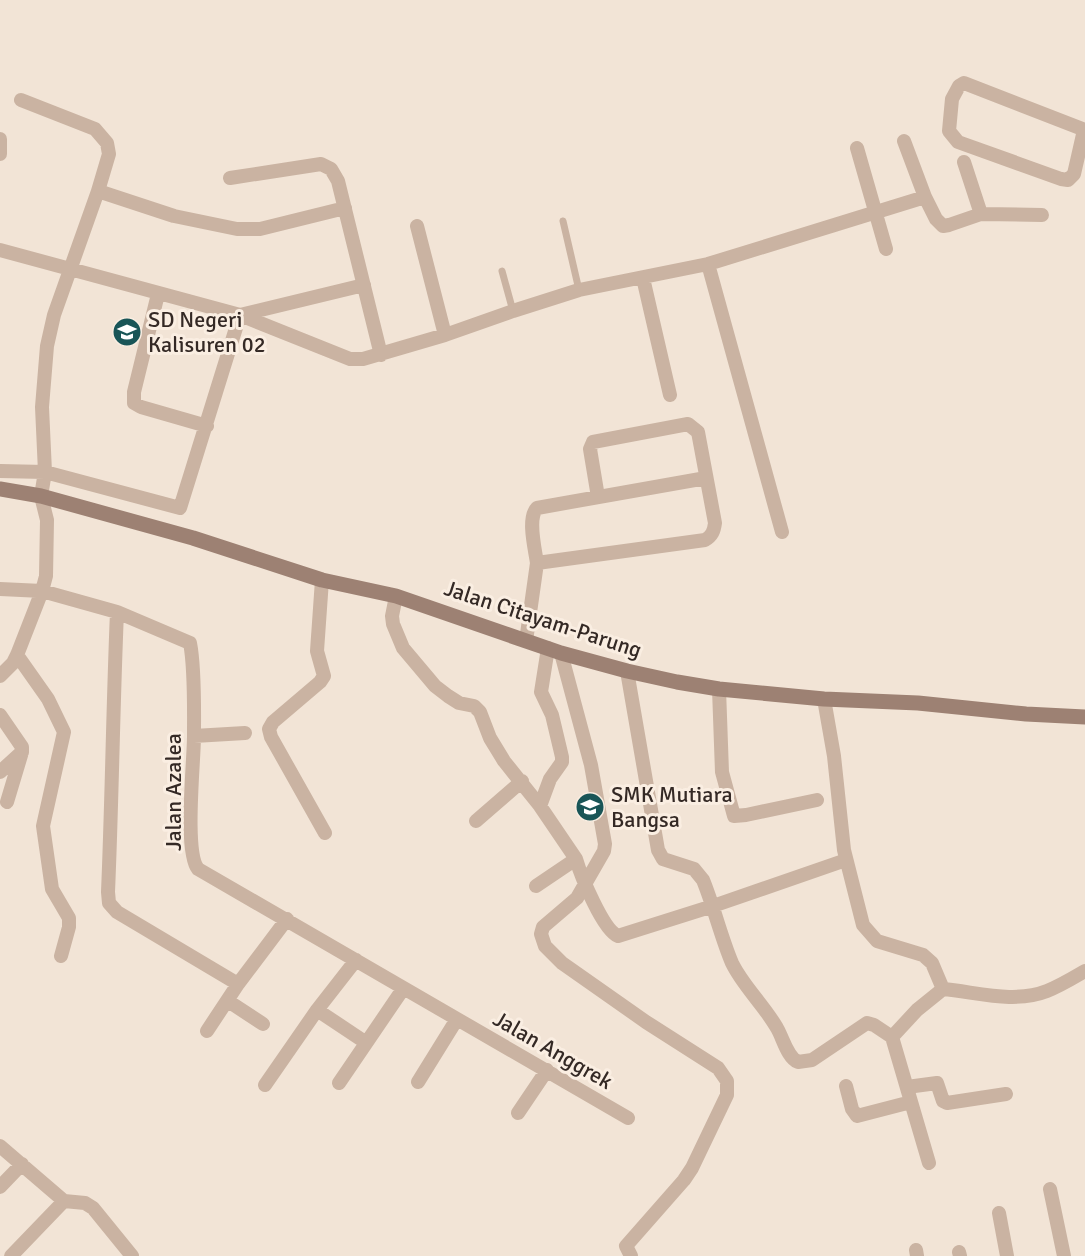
<svg xmlns="http://www.w3.org/2000/svg" width="1085" height="1256" viewBox="0 0 1085 1256" font-family="Signika,sans-serif">
<style>
.lines{fill:none;stroke-linecap:round;stroke-linejoin:round}
.lane{stroke:#cab3a2;stroke-width:7}
.street{stroke:#cab3a2;stroke-width:14}
.secondary{stroke:#9d8173;stroke-width:15}
.labels{text-anchor:middle;dominant-baseline:central;stroke-width:6;stroke-linejoin:round;paint-order:stroke}
.poi-label{font-size:22px;fill:#342925;stroke:#faeee2;text-anchor:start}
.street-label{font-size:22px;fill:#342925;stroke:#faeee2}
</style>
<rect width="100%" height="100%" fill="#f2e4d6"/>
<g class="lines">
<!-- lane -->
<path class="lane" d="M563 221 579 290
M502 271 513 311"/>
<!-- street -->
<path class="street" d="M1084 130 1074 174 1068 180 1061 179 958 142 949 131 952 99 959 86 964 83 1085 130
M0 139V154
M904 141 925 197
M857 148 886 249
M964 162 981 214
M230 178 321 164 331 169 338 181 381 355
M98 191 174 216 237 229H260L345 208
M417 226 445 335
M0 250 240 315 180 508 45 472 0 471
M708 264 782 532
M643 278 670 395
M158 294 134 392V403L141 407 207 426
M240 315 350 359H363L445 335 513 311 579 290 708 264 925 197 936 219 943 226 949 225 981 214 1042 215
M240 315 364 285
M537 563C535 549 527 518 537 508L706 478
M322 580 317 651 324 676 320 682 273 722 269 729 271 737 325 833
M0 589 42 591 117 612 190 643C195 668 194 709 194 736 194 762 184 852 198 869L628 1118
M396 596 392 616 393 624 403 648 435 686 448 696 459 703 474 706 480 712 490 738 504 761 540 806 576 859 536 886
M117 612C113 705 112 799 108 892L109 903 117 912 238 984
M526 641 537 563 705 540C712 536 714 531 715 523L698 432 688 424 593 442 590 449 598 497
M561 653 591 765 605 844 604 851 577 898 543 927 541 934 545 946 562 963 646 1022 718 1068 727 1081V1095L692 1168 684 1180 626 1246 631 1256
M17 655 48 699 64 732 43 826 52 889 69 918V927L61 956
M627 671 658 850 663 859 694 869 703 880C714 907 721 937 732 963 743 986 764 1005 777 1028 783 1038 787 1057 798 1062L812 1060 867 1023 874 1025 892 1037
M0 676 13 663 17 655 42 591 46 576 47 520 41 496 45 472 42 407 47 346 54 315 98 191 109 154 107 143 95 129 21 100
M719 689 722 772 734 816 746 815 817 800
M824 699 834 756 844 850 863 925 877 941 923 955 932 963 943 989C977 992 1014 1004 1047 991 1060 986 1073 978 1085 971
M0 715 22 747V752
M194 736 245 733
M0 772 22 752 7 802
M540 806 550 779 562 762V757L552 715 541 692 548 648
M476 821 522 781
M576 859C581 876 603 930 618 936L713 906 846 860
M228 1001 263 1024
M317 1010 365 1042
M207 1031 238 984 287 919
M418 1082 457 1019
M339 1083 403 989
M265 1085 317 1010 356 960
M846 1086 852 1109 857 1116 911 1102
M907 1087 937 1083 943 1101 947 1103 1006 1094
M518 1113 547 1070
M0 1146 64 1201 85 1203 93 1208 132 1256
M929 1163 892 1037 917 1010 943 989
M0 1187 22 1164
M1050 1189 1064 1256
M999 1213 1007 1256
M916 1250 917 1256
M959 1252 960 1256
M11 1256 64 1201"/>
<!-- secondary -->
<path class="secondary" d="M0 489 41 496 193 538 322 580 396 596 561 653 627 671 677 682 719 689 824 699 918 703 1026 714 1085 717"/>
</g>
<!-- icons -->
<defs>
<g id="school-disc" transform="scale(1.5)"><circle r="9.5" fill="#195557" stroke="#faeee2"/><path d="M0-5L7-2L0 1L-7-2ZM-4 1L0 2.5L4 1V4Q0 6-4 4Z" fill="#fff"/></g>
</defs>
<g fill-rule="evenodd">
<use href="#school-disc" x="127" y="332"/>
<use href="#school-disc" x="590" y="807"/>
</g>
<g class="labels">
<!-- poi labels -->
<g class="poi-label">
<text x="148" y="319">SD Negeri<tspan x="148" dy="25">Kalisuren 02</tspan></text>
<text x="611" y="794">SMK Mutiara<tspan x="611" dy="25">Bangsa</tspan></text>
</g>
<!-- street labels -->
<g class="street-label">
<text transform="translate(543 619) rotate(18)">Jalan Citayam-Parung</text>
<text transform="translate(173 792) rotate(-90)">Jalan Azalea</text>
<text transform="translate(553 1050) rotate(30)">Jalan Anggrek</text>
</g>
</g>
</svg>
